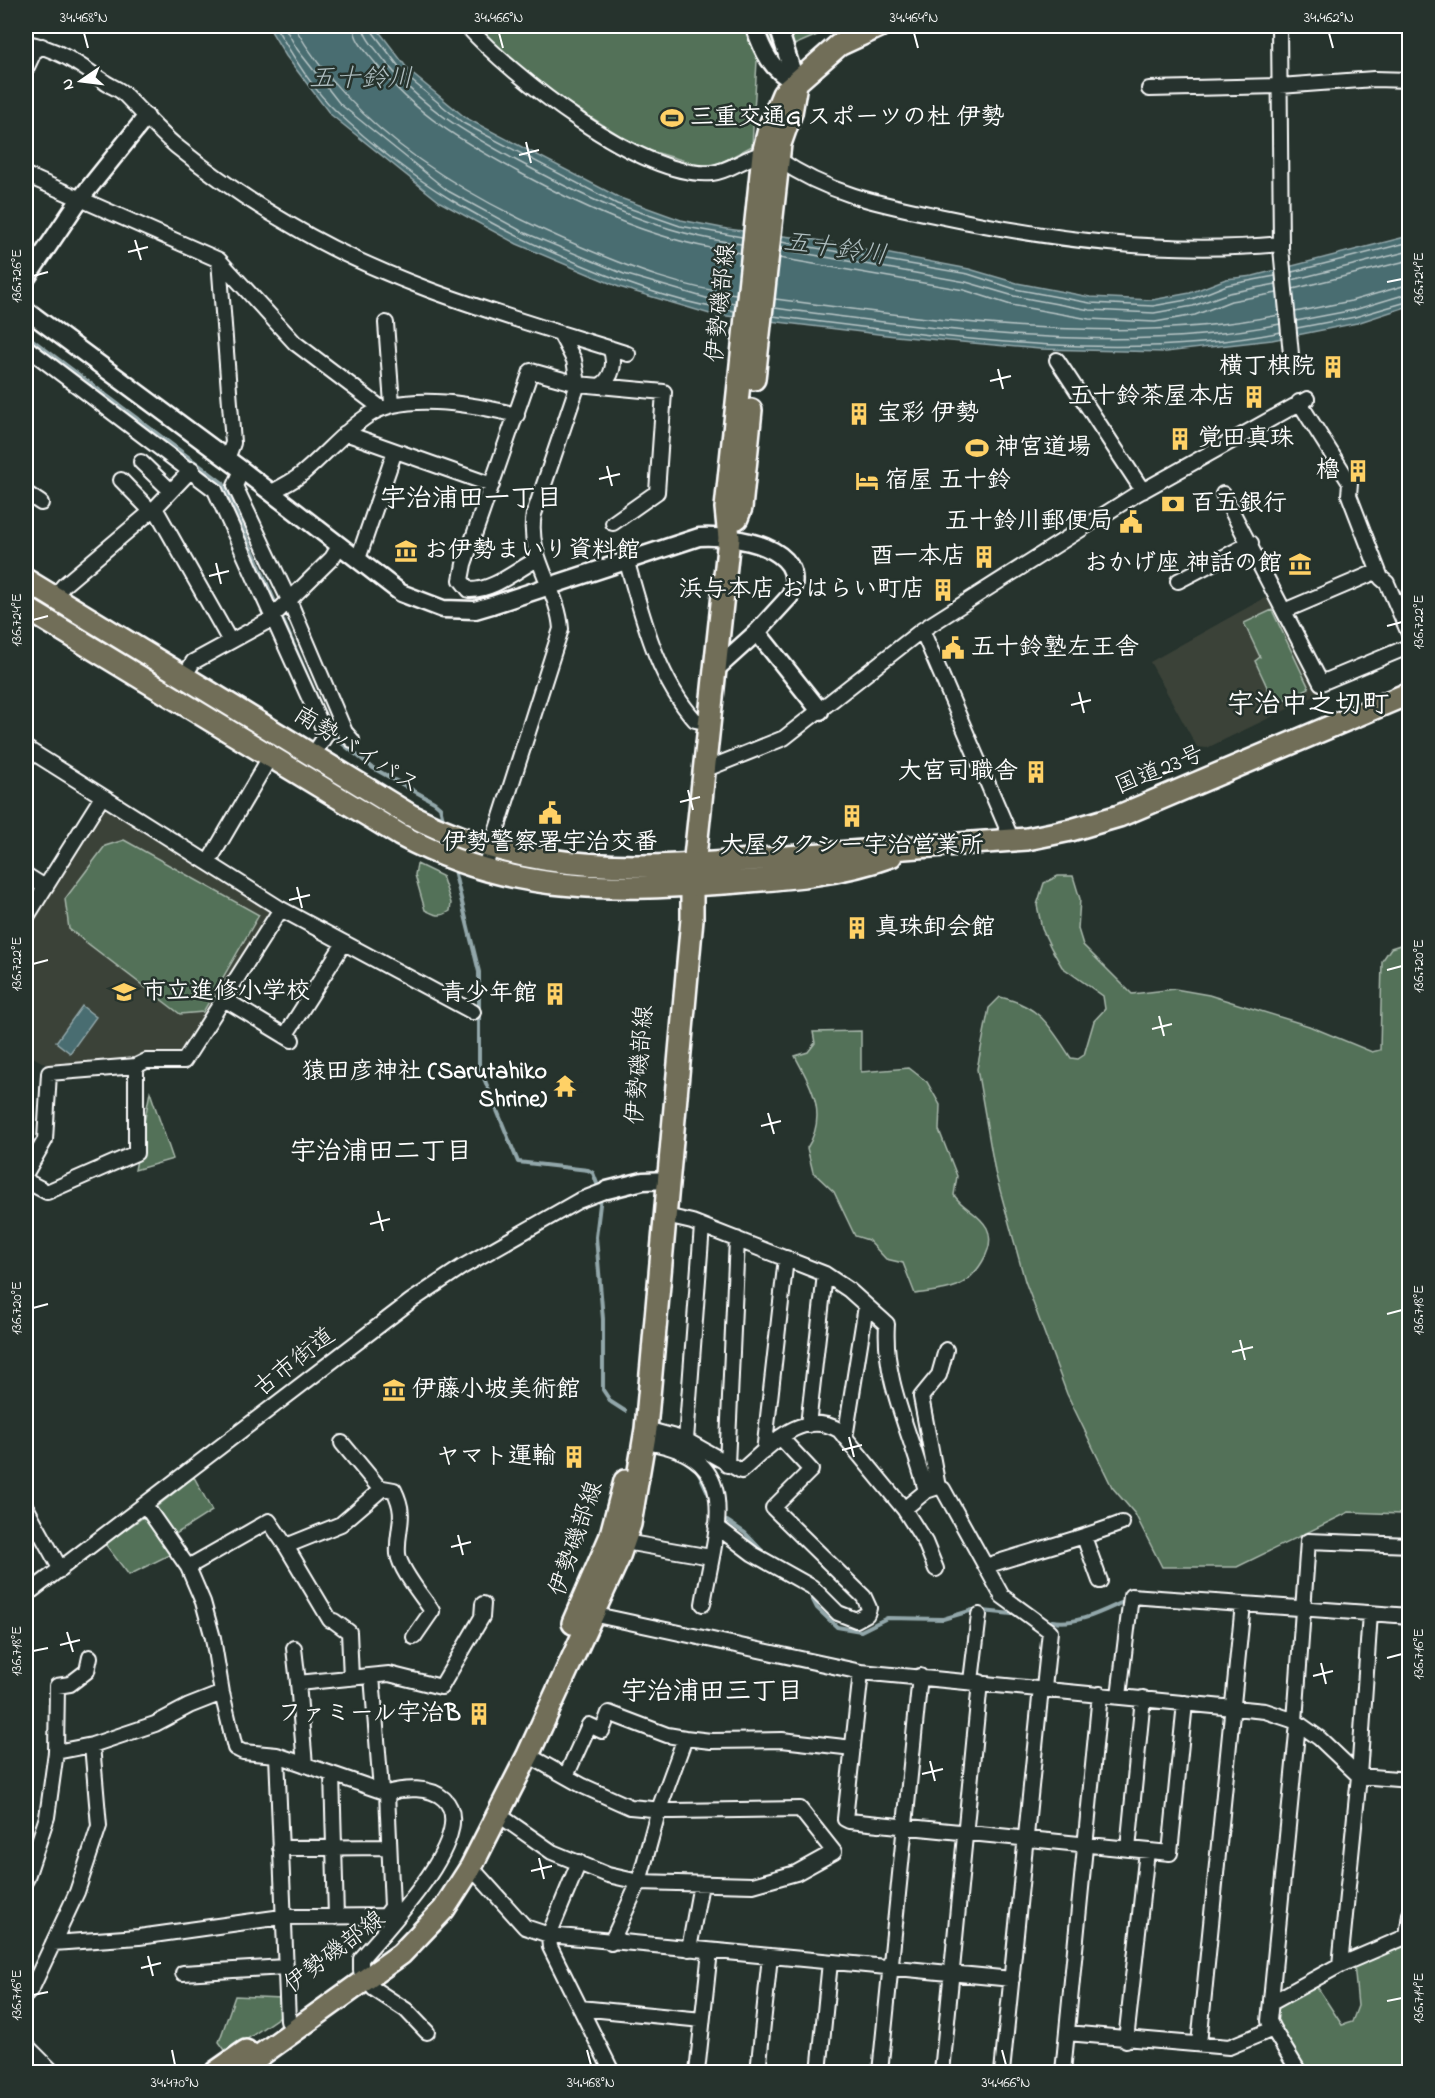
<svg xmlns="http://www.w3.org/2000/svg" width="1435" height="2098" viewBox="0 0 1435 2098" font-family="'Indie Flower','Klee One',sans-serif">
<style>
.built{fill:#3a4238}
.green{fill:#537159;stroke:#a9b8ac;stroke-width:1.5}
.water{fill:#4a6d71;stroke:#92a7aa;stroke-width:1.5}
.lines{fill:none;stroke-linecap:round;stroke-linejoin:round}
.shore{stroke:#b7c5c6;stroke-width:1.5}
.stream{stroke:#92a7aa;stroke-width:4}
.minor-casing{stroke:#fff;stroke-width:18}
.tertiary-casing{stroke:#fff;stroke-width:21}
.primary-casing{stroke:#fff;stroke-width:26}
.trunk-casing{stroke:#fff;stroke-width:26}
.minor{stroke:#26332d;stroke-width:14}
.tertiary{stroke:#26332d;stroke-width:16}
.primary{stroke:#716e59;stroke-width:21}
.trunk{stroke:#716e59;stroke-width:21}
.ticks{fill:none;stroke:#fff;stroke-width:2}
.labels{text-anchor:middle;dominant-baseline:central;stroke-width:5;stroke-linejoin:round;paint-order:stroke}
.poi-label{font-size:24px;font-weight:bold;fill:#fff;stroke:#26332d;text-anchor:end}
.street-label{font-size:24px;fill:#fff;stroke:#26332d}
.water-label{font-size:26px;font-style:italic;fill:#aebdbf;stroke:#26332d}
.neighbourhood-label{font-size:26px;font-weight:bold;fill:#fff;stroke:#26332d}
.quarter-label{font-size:27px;font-weight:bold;fill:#fff;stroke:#26332d}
.neatline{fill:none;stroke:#fff;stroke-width:2}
.ticks-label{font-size:15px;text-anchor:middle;fill:#fff}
</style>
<rect width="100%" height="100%" fill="#26332d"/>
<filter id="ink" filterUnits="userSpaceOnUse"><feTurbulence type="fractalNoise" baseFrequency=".0167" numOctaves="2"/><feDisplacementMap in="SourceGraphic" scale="12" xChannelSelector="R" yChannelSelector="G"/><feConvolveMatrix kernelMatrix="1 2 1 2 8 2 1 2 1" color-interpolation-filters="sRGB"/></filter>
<g filter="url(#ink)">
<!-- built -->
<path class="built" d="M1270 595 1321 693 1207 748 1197 747 1150 662Z
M107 805 269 907 271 915 184 1053 145 1054 125 1060 47 1065 26 1053V931L99 810Z"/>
<!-- green -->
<path class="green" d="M474 26H838L757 61 752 146 719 164 702 166 638 147 546 89Z
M26 590 161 672V675L157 677 26 596Z
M1272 610 1309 688 1275 704 1255 661 1260 657 1244 623Z
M194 694 464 849 463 852 407 828 194 699Z
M124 840 259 915 203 1012 180 1014 69 929 65 899 105 846Z
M417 864 442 876 451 903 450 911C440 918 435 915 425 910L415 875Z
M1058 876H1073L1080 899 1078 929 1083 945 1132 994 1175 989 1209 995 1309 1026 1372 1052 1380 1050 1382 961 1391 948 1409 942V1526L1401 1514 1349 1512 1237 1567H1162L1135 1514 1112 1487 1067 1394 1025 1281 995 1172 977 1069 989 1008 1000 997C1040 1006 1050 1026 1071 1058L1078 1059 1084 1055 1094 1021 1105 1009 1103 996 1062 967 1051 948 1042 929 1037 905 1044 883Z
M861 1031V1072L909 1068 927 1082 940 1105 939 1130 957 1176 954 1195C963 1209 979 1213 987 1228 997 1248 975 1278 957 1286 945 1291 927 1292 915 1294L903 1263 886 1259 868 1240 855 1236 834 1192 813 1172 807 1148C828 1115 812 1088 795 1056L808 1052 815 1043 813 1032Z
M150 1092 173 1159 135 1170Z
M194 1477 212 1511 171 1537 155 1508Z
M145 1516 171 1554 129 1575 105 1544Z
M1407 1941 1410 1947 1409 2072H1304L1274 2021 1276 2006 1316 1985 1342 2025 1352 2022 1358 2006 1354 1964Z
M235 1996 281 1998 282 2015 227 2053 219 2042Z"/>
<!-- water -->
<path class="water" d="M268 26H375L410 72 466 118 620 198 681 220 727 229 816 240 969 269 1017 283 1090 297 1152 300 1190 293 1226 279 1253 276 1409 236V306L1357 323 1272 340 1165 352 1040 349 895 336 710 314 619 287 517 244 440 202 330 114 286 56Z
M82 1006 96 1017 70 1053 56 1042Z"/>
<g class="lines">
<!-- shore -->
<path class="shore" d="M275 26C292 54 311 88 336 111 411 182 487 226 582 265 631 286 682 304 735 311
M284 26 297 49 340 104 448 191 523 232 624 274 713 300 735 303
M294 26C356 135 472 201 584 248 633 269 683 288 736 294
M354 26C354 41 367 52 376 64 415 115 465 143 520 173 590 211 661 243 741 253
M363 26C364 38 377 50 384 60 420 107 469 135 521 163 591 201 661 234 741 244
M371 26 372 31 406 76 463 123 617 204 680 226 742 237
M781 242 968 274 1015 289 1090 303 1153 306 1192 299 1227 285 1275 276
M780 249 966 282 1014 296 1090 310 1154 313 1193 306 1229 293 1276 284
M779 258 964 290 1011 305 1089 319 1155 322 1195 315 1231 301 1277 293
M1292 272 1410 242
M1292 280 1410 251
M1293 289 1410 260
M775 299C935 320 1119 347 1279 315
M774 308C935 329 1120 356 1280 324
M1295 312 1351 301 1410 284
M773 316C934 336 1120 364 1281 332
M1296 321 1354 310 1410 293
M1297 328 1355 317 1410 301"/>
<!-- stream -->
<path class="stream" d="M26 41 33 26
M26 335 223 483 334 737 373 768 434 802 440 807 444 823
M453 866 479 972V1066L518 1162 588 1170 593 1173 599 1189
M601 1196 596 1237 603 1319V1390L611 1402 625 1411
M686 1462 698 1471 710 1497
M727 1521 745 1533 763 1552 806 1577
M811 1596 817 1608 837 1627 861 1631 887 1618 943 1619 973 1610 1012 1614
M1052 1621C1076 1625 1099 1613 1121 1603"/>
<!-- minor casing -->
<g class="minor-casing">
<path id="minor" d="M467 26C512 76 641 179 712 173 730 171 745 157 763 154
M1279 26 1281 248 1292 365
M26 43C57 48 80 65 106 83 112 87 120 89 125 95 142 112 158 131 176 146 212 175 249 201 289 224 392 286 513 318 628 354
M26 69 34 52 42 46
M1149 89 1280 86 1374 79 1410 80
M778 159C828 194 880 204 939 216 1052 240 1166 255 1281 244
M26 175 219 260 295 343 381 408
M219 260 233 443 227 459
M386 323 392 404
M26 347 215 490 326 735 313 755
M1057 360 1143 491
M600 386C613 378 616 362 610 348
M1299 402 1350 483 1349 495 1381 578 1387 583 1410 636
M345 433 492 485
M141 462 171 491
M242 470 235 486 288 598 345 732 352 740
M121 480 151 511
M272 492C282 486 294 481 303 473 326 454 344 431 369 415 405 391 476 405 517 415
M26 493 41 503
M1223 494 1321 683 1410 646
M155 508 192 469
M358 559 395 451
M538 559C517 569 494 591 469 590L461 580 464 564 531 371 578 384 664 392 657 492 613 523
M626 559C642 614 656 677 695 720L710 723
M1178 581 1251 543
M54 597 64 585 155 508 230 641
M1284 611 1378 571
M922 630 1012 840
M184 677 193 662 268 621 332 558 340 545
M26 748 281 909 473 1012
M704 770 784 738 922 630 1135 495 1307 399
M208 863 270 757
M484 870 561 629C558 588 526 556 534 514L578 384 574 360 560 333
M26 875 45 887
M26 918 102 797
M224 999 292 1040
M285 1036 344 943
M136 1066 146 1061H184L281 909
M26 1173 45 1140 49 1073 136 1066V1153L47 1192 30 1183 26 1178
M666 1216 692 1222 825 1274 849 1290 887 1324C883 1383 912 1434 926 1491
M808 1425 825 1274
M646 1429 686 1440 741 1471C769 1448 799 1408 839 1430L904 1509 926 1491 938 1487 943 1489 1002 1596 1050 1631 1044 1688
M845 1438 866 1306
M686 1440 702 1226
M645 1442C748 1456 715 1530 703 1604
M342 1443 381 1490
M764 1452 786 1258
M727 1465 737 1239
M938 1487 921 1397 939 1375 946 1350
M145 1505 188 1567 203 1602 213 1638 222 1693 235 1748 243 1752 277 1755 387 1793C404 1788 430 1786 444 1799 481 1834 382 1933 361 1959V1971
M26 1507 61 1570
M904 1509 925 1542 936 1569
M716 1526 753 1554 812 1587 838 1613 856 1620 867 1614 869 1608 864 1597 773 1508 811 1470 780 1437
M1084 1537 1100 1581
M625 1542 711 1557
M286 1546 330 1620
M986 1566C1031 1551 1077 1540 1122 1523
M188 1567 269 1521 286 1546 341 1524 383 1488 394 1490C408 1518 396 1528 398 1554 400 1570 423 1597 432 1611L414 1637
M26 1595 411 1301 462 1267 578 1201 607 1190
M587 1613 861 1672 1265 1711 1295 1721 1319 1738 1359 1776 1410 1780
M334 1621 349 1632 351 1678
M294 1648 298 1683
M861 1672 845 1819 849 1821 1170 1853 1185 1703
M372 1676 381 1790
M971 1681 979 1615
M1119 1696 1131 1596 1410 1616
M1295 1721 1308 1541 1410 1545
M56 1752 57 1686 70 1684 87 1671 90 1657
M277 1755 288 2021
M305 1765 298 1683 389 1674 441 1687 482 1617 483 1604
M332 1774 336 1917
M566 1776 589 1725 602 1731 609 1713 667 1735 685 1738 711 1741 782 1740 853 1748
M499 1815 552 1852 608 1875 639 1882 753 1885 796 1873 834 1852 800 1809 674 1811 630 1807 583 1786 528 1755
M280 1848 389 1847
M1128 1849 1143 1698
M579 1862 549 1935 550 1947 612 2072
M471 1867 525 1927 549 1935 1012 1979
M26 1880 47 1817 56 1752 92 1745 155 1724 189 1706 222 1693
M1407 1936 1410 1914
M53 1943 139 1937 282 1917 385 1916 392 1907 387 1793
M611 1943 639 1882 659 1809 685 1738
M689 1949 701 1884
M1340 1965 1359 1776 1370 1613
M183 1973 285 1967
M367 1979 374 1989 406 2010 427 2032
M26 1995 32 1988 77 1892 99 1826 92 1745
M1271 2003 1340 1965 1410 1935
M580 2008 702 2020
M1273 2029 1299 2072
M1067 2033 1229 2047 1273 2029 1269 2021 1298 1723
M1126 2040 1147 1851
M1199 2044 1243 1604
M26 2045 53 2072
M697 2072 710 1951
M758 2072 770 1956
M819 2072 830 1962
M880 2072 920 1676
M942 2072 980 1682
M1002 2072 1041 1688
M1063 2072 1100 1694"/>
</g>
<!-- tertiary casing -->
<g class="tertiary-casing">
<path id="tertiary" d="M754 26C763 52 771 70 796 83
M778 26 796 83
M26 279 80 199 146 117
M26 310 242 470 401 593 443 609 475 610 492 605 699 537C733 535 811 546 790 596L757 632 715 670
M757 632 820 711
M607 1190 643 1181 670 1180"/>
</g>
<!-- primary casing -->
<g class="primary-casing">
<path id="primary" d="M754 379 780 144 791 113 796 84
M737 518 741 508 751 410
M573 1623 610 1538 625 1481
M216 2072 246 2051
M237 2072 401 1954 444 1909 471 1867 528 1755 618 1559 630 1524 646 1429 692 919V885L729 538 726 508 763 154 770 125 783 94 839 45 880 26"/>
</g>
<!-- trunk casing -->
<g class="trunk-casing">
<path id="trunk" d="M26 580 410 815C545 884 665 867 809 855 882 849 954 845 1027 839L1071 830 1119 816 1410 693
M26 608 400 835C512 895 615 891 738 882 791 878 842 874 891 856"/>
</g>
<!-- minor -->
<use href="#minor" class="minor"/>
<!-- tertiary -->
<use href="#tertiary" class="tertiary"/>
<!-- primary -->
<use href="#primary" class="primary"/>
<!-- trunk -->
<use href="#trunk" class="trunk"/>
</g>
</g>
<!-- ticks -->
<path class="ticks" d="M84 33 88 48M499 33 503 48M914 33 918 48M1329 33 1333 48M526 142 531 163M519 155 539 150M135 240 141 260M128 252 148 247M33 276 48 272M1387 282 1402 279M998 369 1003 389M990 381 1011 376M607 466 612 486M599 479 620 474M216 563 221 584M209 576 229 571M33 620 48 616M1387 626 1402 622M1079 692 1084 713M1071 705 1091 700M688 790 693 810M680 802 700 797M297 887 302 908M289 900 310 895M33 964 48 960M1387 970 1402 966M1159 1016 1164 1036M1152 1029 1172 1024M768 1113 774 1134M761 1126 781 1121M378 1211 383 1231M370 1224 390 1219M33 1308 48 1304M1387 1314 1402 1310M1240 1340 1245 1360M1232 1352 1253 1347M849 1437 854 1457M842 1450 862 1445M458 1535 463 1555M451 1547 471 1542M67 1632 73 1652M60 1645 80 1640M33 1651 48 1648M1387 1658 1402 1654M1321 1663 1326 1684M1313 1676 1333 1671M930 1761 935 1781M922 1774 943 1769M539 1858 544 1879M531 1871 552 1866M148 1956 153 1976M141 1968 161 1963M33 1995 48 1992M1387 2001 1402 1998M172 2050 175 2065M587 2050 591 2065M1002 2050 1006 2065"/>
<!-- icons -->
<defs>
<g id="stadium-bare" transform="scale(1.8)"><path d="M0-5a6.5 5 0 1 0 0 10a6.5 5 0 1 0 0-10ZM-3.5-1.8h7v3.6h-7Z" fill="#ffd166" stroke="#26332d" stroke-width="2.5" paint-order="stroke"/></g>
<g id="building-bare" transform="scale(1.8)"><path d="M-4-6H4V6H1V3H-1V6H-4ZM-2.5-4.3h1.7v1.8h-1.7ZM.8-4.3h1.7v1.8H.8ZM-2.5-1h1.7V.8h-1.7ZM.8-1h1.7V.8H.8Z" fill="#ffd166" stroke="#26332d" stroke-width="2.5" paint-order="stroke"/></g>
<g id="hotel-bare" transform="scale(1.8)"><path d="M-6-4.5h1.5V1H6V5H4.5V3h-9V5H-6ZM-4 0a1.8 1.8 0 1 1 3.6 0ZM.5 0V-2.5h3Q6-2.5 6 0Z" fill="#ffd166" stroke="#26332d" stroke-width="2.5" paint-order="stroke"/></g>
<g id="bank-bare" transform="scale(1.8)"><path d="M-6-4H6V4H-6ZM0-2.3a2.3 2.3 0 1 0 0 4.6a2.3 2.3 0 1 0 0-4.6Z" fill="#ffd166" stroke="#26332d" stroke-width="2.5" paint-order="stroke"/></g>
<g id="civic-bare" transform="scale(1.8)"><path d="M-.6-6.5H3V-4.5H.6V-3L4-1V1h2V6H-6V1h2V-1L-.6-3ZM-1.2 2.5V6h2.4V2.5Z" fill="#ffd166" stroke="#26332d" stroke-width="2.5" paint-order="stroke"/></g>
<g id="museum-bare" transform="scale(1.8)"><path d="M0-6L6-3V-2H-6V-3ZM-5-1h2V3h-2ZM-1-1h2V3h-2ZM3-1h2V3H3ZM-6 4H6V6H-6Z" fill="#ffd166" stroke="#26332d" stroke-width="2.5" paint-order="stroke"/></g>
<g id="school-bare" transform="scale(1.8)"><path d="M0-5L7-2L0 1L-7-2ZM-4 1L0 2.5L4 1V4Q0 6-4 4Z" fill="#ffd166" stroke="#26332d" stroke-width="2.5" paint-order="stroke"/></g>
<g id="temple-bare" transform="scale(1.8)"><path d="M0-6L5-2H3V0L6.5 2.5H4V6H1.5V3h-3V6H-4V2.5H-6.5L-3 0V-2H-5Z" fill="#ffd166" stroke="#26332d" stroke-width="2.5" paint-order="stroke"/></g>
</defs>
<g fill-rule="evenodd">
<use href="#stadium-bare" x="672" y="118"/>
<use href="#building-bare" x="1333" y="367"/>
<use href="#building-bare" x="1254" y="397"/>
<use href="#building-bare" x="859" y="414"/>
<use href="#building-bare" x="1180" y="439"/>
<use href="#stadium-bare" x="977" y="448"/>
<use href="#building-bare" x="1358" y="471"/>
<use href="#hotel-bare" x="867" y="481"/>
<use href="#bank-bare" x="1173" y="504"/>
<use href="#civic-bare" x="1131" y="522"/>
<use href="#museum-bare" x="406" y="551"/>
<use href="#building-bare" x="984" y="557"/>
<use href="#museum-bare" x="1300" y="564"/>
<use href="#building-bare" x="943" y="590"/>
<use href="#civic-bare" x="953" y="648"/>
<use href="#building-bare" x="1036" y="772"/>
<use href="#civic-bare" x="550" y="813"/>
<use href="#building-bare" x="852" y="816"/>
<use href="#building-bare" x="857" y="928"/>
<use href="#school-bare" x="124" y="992"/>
<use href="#building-bare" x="555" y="994"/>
<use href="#temple-bare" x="565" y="1086"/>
<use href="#museum-bare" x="394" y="1390"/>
<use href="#building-bare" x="574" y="1457"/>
<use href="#building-bare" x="479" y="1714"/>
</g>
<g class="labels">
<!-- poi labels -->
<g class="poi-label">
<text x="690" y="118" text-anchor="start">三重交通G スポーツの杜 伊勢</text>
<text x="1315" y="367">横丁棋院</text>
<text x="1236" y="397">五十鈴茶屋本店</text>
<text x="877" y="414" text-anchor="start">宝彩 伊勢</text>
<text x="1198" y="439" text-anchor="start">覚田真珠</text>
<text x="995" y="448" text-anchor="start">神宮道場</text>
<text x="1340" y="471">櫓</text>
<text x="885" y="481" text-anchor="start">宿屋 五十鈴</text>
<text x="1191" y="504" text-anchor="start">百五銀行</text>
<text x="1113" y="522">五十鈴川郵便局</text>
<text x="424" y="551" text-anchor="start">お伊勢まいり資料館</text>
<text x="966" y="557">酉一本店</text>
<text x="1282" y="564">おかげ座 神話の館</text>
<text x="925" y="590">浜与本店 おはらい町店</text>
<text x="971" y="648" text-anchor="start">五十鈴塾左王舎</text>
<text x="1018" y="772">大宮司職舎</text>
<text x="550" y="843" text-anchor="middle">伊勢警察署宇治交番</text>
<text x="852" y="846" text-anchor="middle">大屋タクシー宇治営業所</text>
<text x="875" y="928" text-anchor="start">真珠卸会館</text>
<text x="142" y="992" text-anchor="start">市立進修小学校</text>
<text x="537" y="994">青少年館</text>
<text x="547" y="1072">猿田彦神社 (Sarutahiko<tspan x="547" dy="28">Shrine)</tspan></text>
<text x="412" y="1390" text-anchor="start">伊藤小坡美術館</text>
<text x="556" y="1457">ヤマト運輸</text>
<text x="461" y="1714">ファミール宇治B</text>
</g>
<!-- street labels -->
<g class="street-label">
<text transform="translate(722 303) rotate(-84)">伊勢磯部線</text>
<text transform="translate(356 751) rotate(32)">南勢バイパス</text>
<text transform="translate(1160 771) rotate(-22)">国道23号</text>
<text transform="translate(641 1065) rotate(-85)">伊勢磯部線</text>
<text transform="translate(295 1363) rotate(-38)">古市街道</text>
<text transform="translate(577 1539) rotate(-71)">伊勢磯部線</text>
<text transform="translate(335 1953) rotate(-37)">伊勢磯部線</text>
</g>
<!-- water labels -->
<g class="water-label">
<text x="361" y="80">五十鈴川</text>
<text transform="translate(835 250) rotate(8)">五十鈴川</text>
</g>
<!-- neighbourhood labels -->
<g class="neighbourhood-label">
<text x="471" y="500">宇治浦田一丁目</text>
<text x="381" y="1153">宇治浦田二丁目</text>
<text x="712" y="1693">宇治浦田三丁目</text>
</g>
<!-- quarter labels -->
<g class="quarter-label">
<text x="1308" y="705">宇治中之切町</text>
</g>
</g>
<!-- margin -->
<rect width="1435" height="2098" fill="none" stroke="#26332d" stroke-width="66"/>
<!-- north arrow -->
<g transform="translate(81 81) rotate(256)" stroke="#26332d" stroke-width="4.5" paint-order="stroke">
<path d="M0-4.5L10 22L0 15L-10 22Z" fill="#ffffff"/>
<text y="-9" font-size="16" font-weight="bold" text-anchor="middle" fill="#ffffff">N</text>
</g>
<rect x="33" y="33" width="1369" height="2032" class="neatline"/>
<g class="ticks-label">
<text x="84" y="22">34.468°N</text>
<text x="499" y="22">34.466°N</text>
<text x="914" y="22">34.464°N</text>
<text x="1329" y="22">34.462°N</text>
<text transform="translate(16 276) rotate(-90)" y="5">136.726°E</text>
<text transform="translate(1418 279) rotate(-90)" y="5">136.724°E</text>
<text transform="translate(16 620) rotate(-90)" y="5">136.724°E</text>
<text transform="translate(1418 622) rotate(-90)" y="5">136.722°E</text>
<text transform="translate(16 964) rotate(-90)" y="5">136.722°E</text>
<text transform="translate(1418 966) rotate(-90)" y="5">136.720°E</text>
<text transform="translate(16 1308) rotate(-90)" y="5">136.720°E</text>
<text transform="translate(1418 1310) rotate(-90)" y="5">136.718°E</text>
<text transform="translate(16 1651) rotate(-90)" y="5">136.718°E</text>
<text transform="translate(1418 1654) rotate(-90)" y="5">136.716°E</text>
<text transform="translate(16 1995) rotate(-90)" y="5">136.716°E</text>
<text transform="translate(1418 1998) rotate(-90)" y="5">136.714°E</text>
<text x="175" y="2087">34.470°N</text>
<text x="591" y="2087">34.468°N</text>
<text x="1006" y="2087">34.466°N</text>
</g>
</svg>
